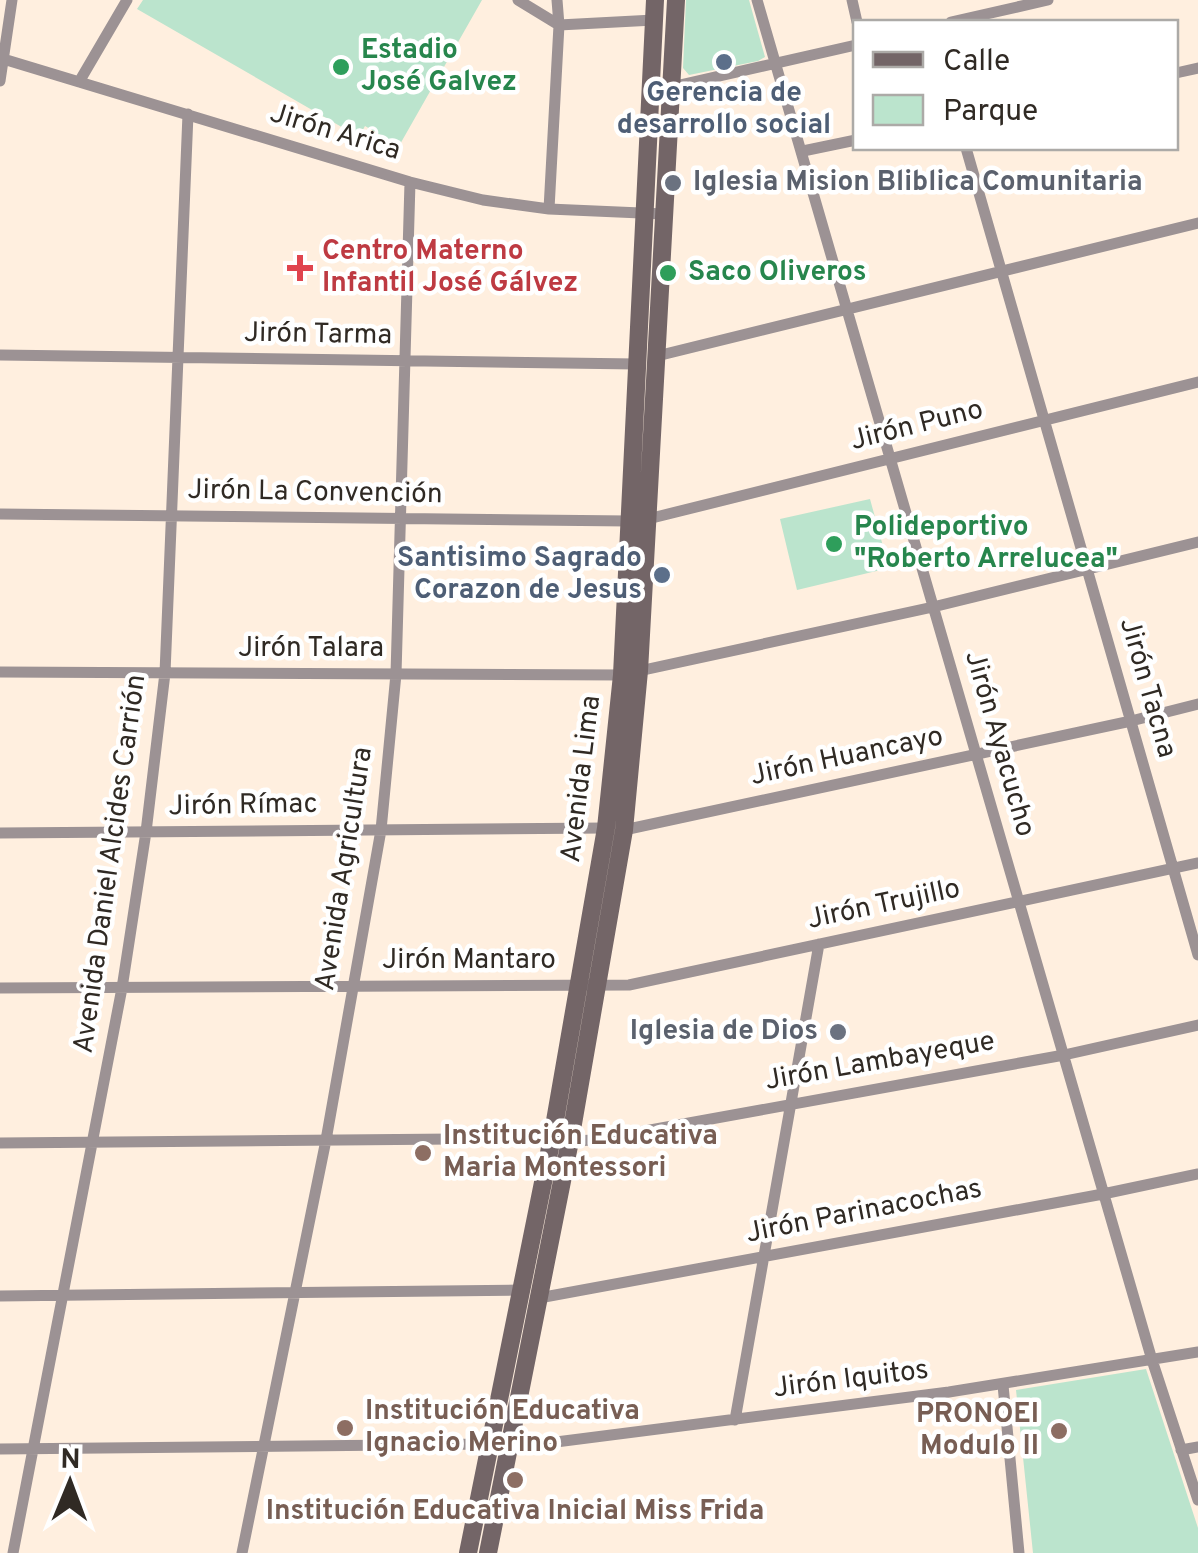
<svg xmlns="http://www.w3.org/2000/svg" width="1198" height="1553" viewBox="0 0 1198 1553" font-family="Overpass,sans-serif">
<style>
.green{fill:#bbe4cd}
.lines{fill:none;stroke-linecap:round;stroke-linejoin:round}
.street{stroke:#9c9294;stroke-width:11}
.secondary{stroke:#736567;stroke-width:18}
.service-dot{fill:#5c6f8a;stroke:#fff;stroke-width:4}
.leisure-dot{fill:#2e9e5b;stroke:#fff;stroke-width:4}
.worship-dot{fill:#6b7280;stroke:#fff;stroke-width:4}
.health-dot{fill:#e0444e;stroke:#fff;stroke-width:4}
.education-dot{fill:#8d6e63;stroke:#fff;stroke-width:4}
.labels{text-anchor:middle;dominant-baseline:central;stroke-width:9;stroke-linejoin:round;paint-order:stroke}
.leisure-label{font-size:28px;font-weight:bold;fill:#27864d;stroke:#fff;text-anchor:start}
.service-label{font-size:28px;font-weight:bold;fill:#4e5e75;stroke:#fff}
.street-label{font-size:28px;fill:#302a24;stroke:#fff}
.worship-label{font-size:28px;font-weight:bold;fill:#5b616d;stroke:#fff;text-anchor:start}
.health-label{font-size:28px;font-weight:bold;fill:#be3a42;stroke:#fff;text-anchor:start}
.education-label{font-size:28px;font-weight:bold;fill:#785e54;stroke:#fff;text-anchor:start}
</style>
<rect width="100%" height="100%" fill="#ffefdf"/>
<!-- green -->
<path class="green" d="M143 0H482L399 146 365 126 359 137 137 9Z
M686 0H749L765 57 758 61 689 75 683 68Z
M870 499 889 568 797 590 780 519Z
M1146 1369 1198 1528V1553H1033L1016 1390Z"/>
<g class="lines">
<!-- street -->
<path class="street" d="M518 0 559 25 654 20
M757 0 1152 1360 1198 1500
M852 0 857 22
M951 22 1048 0
M0 58 410 182 483 200 549 209 664 214
M1176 73 1198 68
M0 81 12 0
M79 82 127 0
M671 87 856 45
M966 148 1198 955
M803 151 856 140
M549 209 559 25 557 0
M0 355 636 364
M657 356 1198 223
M0 514 629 521
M648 519 1198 382
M639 671 933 607 1198 542
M0 672 622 675
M624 830 1131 721 1198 704
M0 833 606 828
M0 988 629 985 1198 863
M570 1141 595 1140 1064 1055 1198 1025
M0 1143 552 1138
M0 1296 521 1290
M539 1298 1103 1194 1198 1174
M1003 1385 1019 1553
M735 1420 819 944
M509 1448 949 1392 1198 1352
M0 1449 489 1444
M1181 1450 1198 1447
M13 1553 122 988 146 832 165 673 188 114
M242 1553 326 1140 381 830 396 674 410 182"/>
<!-- secondary -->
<path class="secondary" d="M468 1553 552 1138 606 828 622 675 655 0
M488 1553 570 1141 624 830 639 671 676 0"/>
</g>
<!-- markers -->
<g class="service-dot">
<circle cx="724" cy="62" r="10"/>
<circle cx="662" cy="575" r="10"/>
</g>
<g class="leisure-dot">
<circle cx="341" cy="67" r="10"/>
<circle cx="668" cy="273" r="10"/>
<circle cx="834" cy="544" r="10"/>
</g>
<g class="worship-dot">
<circle cx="673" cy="183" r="10"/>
<circle cx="838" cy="1032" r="10"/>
</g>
<path class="health-dot" d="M295 253h10v10h10v10h-10v10h-10v-10h-10v-10h10z"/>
<g class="education-dot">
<circle cx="423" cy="1153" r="10"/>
<circle cx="345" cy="1428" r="10"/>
<circle cx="1059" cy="1431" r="10"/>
<circle cx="515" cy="1480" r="10"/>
</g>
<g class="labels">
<!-- leisure labels -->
<g class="leisure-label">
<text x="361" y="51">Estadio<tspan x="361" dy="32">José Galvez</tspan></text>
<text x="688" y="273">Saco Oliveros</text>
<text x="854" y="528">Polideportivo<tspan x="854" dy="32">"Roberto Arrelucea"</tspan></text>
</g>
<!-- service labels -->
<g class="service-label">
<text x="724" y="94">Gerencia de<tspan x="724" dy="32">desarrollo social</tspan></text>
<text x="642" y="559" text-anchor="end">Santisimo Sagrado<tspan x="642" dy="32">Corazon de Jesus</tspan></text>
</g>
<!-- street labels -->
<g class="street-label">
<text transform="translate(335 133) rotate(17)">Jirón Arica</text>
<text transform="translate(318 335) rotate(1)">Jirón Tarma</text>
<text transform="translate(917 426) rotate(-14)">Jirón Puno</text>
<text transform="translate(315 493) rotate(1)">Jirón La Convención</text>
<text x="311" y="649">Jirón Talara</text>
<text transform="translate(1147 688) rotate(74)">Jirón Tacna</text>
<text transform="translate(999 744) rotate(74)">Jirón Ayacucho</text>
<text transform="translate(847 757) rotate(-12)">Jirón Huancayo</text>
<text transform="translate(582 779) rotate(-83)">Avenida Lima</text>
<text transform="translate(243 806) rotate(-1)">Jirón Rímac</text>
<text transform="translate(111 864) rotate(-82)">Avenida Daniel Alcides Carrión</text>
<text transform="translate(345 869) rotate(-81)">Avenida Agricultura</text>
<text transform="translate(884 905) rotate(-12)">Jirón Trujillo</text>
<text x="469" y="961">Jirón Mantaro</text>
<text transform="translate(880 1062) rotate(-10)">Jirón Lambayeque</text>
<text transform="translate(864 1212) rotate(-11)">Jirón Parinacochas</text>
<text transform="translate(851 1380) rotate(-7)">Jirón Iquitos</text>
</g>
<!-- worship labels -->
<g class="worship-label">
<text x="693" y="183">Iglesia Mision Bliblica Comunitaria</text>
<text x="818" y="1032" text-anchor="end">Iglesia de Dios</text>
</g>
<!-- health labels -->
<g class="health-label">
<text x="322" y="252">Centro Materno<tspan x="322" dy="32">Infantil José Gálvez</tspan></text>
</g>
<!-- education labels -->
<g class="education-label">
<text x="443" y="1137">Institución Educativa<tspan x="443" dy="32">Maria Montessori</tspan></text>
<text x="365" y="1412">Institución Educativa<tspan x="365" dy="32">Ignacio Merino</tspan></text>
<text x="1039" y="1415" text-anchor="end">PRONOEI<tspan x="1039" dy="32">Modulo II</tspan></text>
<text x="515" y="1512" text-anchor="middle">Institución Educativa Inicial Miss Frida</text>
</g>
</g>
<!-- legend -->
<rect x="853" y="20" width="325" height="130" fill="#ffffff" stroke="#acaaa7" stroke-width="2.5"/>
<rect x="873" y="52" width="50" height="15" fill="#736567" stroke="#acaaa7" stroke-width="2.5"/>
<text x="943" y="70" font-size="30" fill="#302a24">Calle</text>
<rect x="873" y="95" width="50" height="30" fill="#bbe4cd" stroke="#acaaa7" stroke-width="2.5"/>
<text x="943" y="120" font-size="30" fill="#302a24">Parque</text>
<!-- north arrow -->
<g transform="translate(70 1483) rotate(1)" stroke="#ffffff" stroke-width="8" paint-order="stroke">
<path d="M0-8L18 38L0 25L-18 38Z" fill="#302a24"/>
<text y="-15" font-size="28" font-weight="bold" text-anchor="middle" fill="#302a24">N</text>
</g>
</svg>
